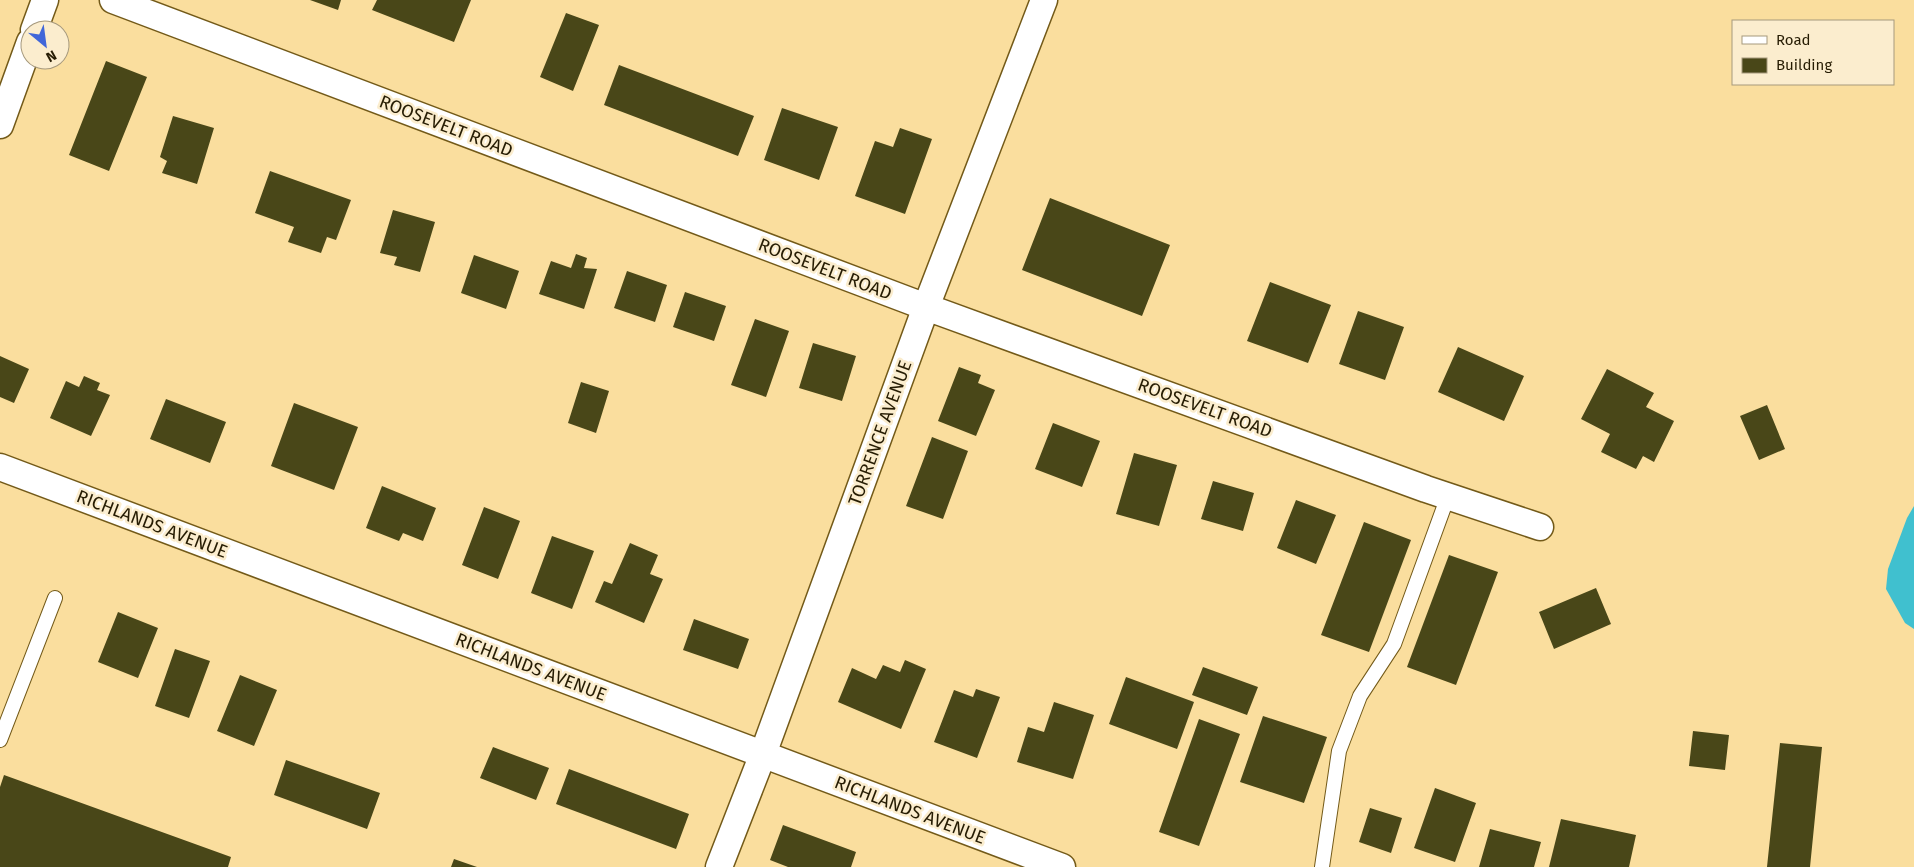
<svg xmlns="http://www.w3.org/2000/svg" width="1914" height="867" viewBox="0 0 1914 867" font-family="'Fira Sans',sans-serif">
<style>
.water{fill:#40c0cf}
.building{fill:#494718}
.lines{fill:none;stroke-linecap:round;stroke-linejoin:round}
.lane-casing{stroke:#735a19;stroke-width:16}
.street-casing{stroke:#735a19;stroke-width:29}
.lane{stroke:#fff;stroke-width:14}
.street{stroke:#fff;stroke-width:26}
.labels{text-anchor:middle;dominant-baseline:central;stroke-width:5;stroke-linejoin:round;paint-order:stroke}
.street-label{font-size:18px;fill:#261c03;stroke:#fbedce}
</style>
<rect width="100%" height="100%" fill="#fade9e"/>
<!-- water -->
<path class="water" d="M1914 506V629L1905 623 1886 589 1888 569 1907 518Z"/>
<!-- building -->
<path class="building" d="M310 0H341L338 10Z
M377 0H471L454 42 372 10Z
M566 13 599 25 573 91 540 77Z
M106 61 147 77 109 171 69 155Z
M619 65 754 116 738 156 604 105Z
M782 108 838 127 819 180 764 160Z
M173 116 214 128 197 184 162 173 167 161 160 157Z
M900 128 932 139 905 214 855 196 875 141 893 147Z
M270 171 351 200 336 240 327 237 321 253 288 242 294 227 255 213Z
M1050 198 1170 245 1142 316 1022 270Z
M393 210 435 222 420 272 394 265 397 257 380 253Z
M576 254 587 258 584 268 597 269 584 309 539 294 551 261 571 268Z
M474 255 519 271 506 309 461 293Z
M627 271 667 285 655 322 614 308Z
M1270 282 1331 305 1308 363 1247 341Z
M685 292 726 306 714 341 673 327Z
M1358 311 1404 327 1385 380 1339 364Z
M755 319 789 331 766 397 731 385Z
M813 343 856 356 842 401 799 388Z
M1458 347 1524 376 1504 421 1438 392Z
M0 356 29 369 14 403 0 397Z
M959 367 981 375 978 383 995 390 976 436 938 421Z
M1607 369 1654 393 1646 407 1674 421 1654 462 1643 456 1636 469 1601 452 1610 434 1581 419Z
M84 376 100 383 97 390 110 395 91 436 50 418 66 381 79 387Z
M581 382 609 391 596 433 568 423Z
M166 399 226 422 210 463 150 439Z
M294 403 358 427 334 490 271 466Z
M1767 405 1785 449 1759 460 1740 416Z
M1053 423 1100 441 1082 487 1035 469Z
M932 437 968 451 943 519 906 506Z
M1134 453 1177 465 1159 526 1116 514Z
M1213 481 1254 493 1243 531 1201 519Z
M382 486 436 508 423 541 403 533 399 541 366 528Z
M1296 500 1336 515 1316 564 1277 548Z
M484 507 520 521 498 579 462 565Z
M1364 522 1411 540 1369 652 1321 635Z
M552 536 594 551 572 609 531 593Z
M630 543 658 555 650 574 663 579 644 623 595 602 604 581 612 584Z
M1449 555 1498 572 1456 685 1407 667Z
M1596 588 1611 624 1554 649 1539 612Z
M118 612 158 628 138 678 98 662Z
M694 619 749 639 738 669 683 650Z
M175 649 210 661 189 718 155 706Z
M905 660 926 669 901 729 838 702 852 668 876 679 883 665 900 672Z
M1203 667 1258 687 1247 715 1192 695Z
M240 675 277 690 254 746 217 731Z
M1126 677 1194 702 1177 749 1109 724Z
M976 689 1000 697 977 758 934 742 954 690 973 697Z
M1054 702 1094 715 1073 779 1017 762 1028 727 1044 732Z
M1263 716 1327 737 1304 803 1240 782Z
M1199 719 1240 734 1199 846 1159 832Z
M1693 731 1729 735 1725 770 1689 766Z
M1780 743 1822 747 1810 867H1767Z
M493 747 549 768 536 800 480 778Z
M286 760 380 793 367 829 274 795Z
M569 769 689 814 676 849 556 804Z
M4 775 231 857 228 867H0V787Z
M1435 788 1476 803 1455 862 1414 848Z
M1370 808 1402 818 1391 853 1359 842Z
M1561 819 1636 835 1629 867H1549Z
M783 825 856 852 851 867H788L770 860Z
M1490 829 1541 842 1534 867H1479Z
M454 859 477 867H451Z"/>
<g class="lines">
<!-- lane casing -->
<g class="lane-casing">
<path id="lane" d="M0 740 55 598
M1322 867 1339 751 1360 696 1394 644 1448 496"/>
</g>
<!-- street casing -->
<g class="street-casing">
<path id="street" d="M113 0 926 307 1426 489 1540 527
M34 30 45 0
M0 125 30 42
M0 467 1062 867
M719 867 763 754 926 307 1044 0"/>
</g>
<!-- lane -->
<use href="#lane" class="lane"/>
<!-- street -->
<use href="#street" class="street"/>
</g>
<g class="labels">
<!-- street labels -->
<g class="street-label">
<text transform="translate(446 126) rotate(21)">ROOSEVELT ROAD</text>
<text transform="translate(825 269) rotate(21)">ROOSEVELT ROAD</text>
<text transform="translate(1205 408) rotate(20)">ROOSEVELT ROAD</text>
<text transform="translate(880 433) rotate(-70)">TORRENCE AVENUE</text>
<text transform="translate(152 524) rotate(21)">RICHLANDS AVENUE</text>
<text transform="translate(531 667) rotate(21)">RICHLANDS AVENUE</text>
<text transform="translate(910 810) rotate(21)">RICHLANDS AVENUE</text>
</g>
</g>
<!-- legend -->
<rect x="1732" y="20" width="162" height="65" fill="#fbedce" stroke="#a6997d"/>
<rect x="1742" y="36" width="25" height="8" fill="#ffffff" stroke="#a6997d"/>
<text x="1776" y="45" font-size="15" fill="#261c03">Road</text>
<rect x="1742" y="58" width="25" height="15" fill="#494718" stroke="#a6997d"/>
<text x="1776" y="70" font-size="15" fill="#261c03">Building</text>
<!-- north arrow -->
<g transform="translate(45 45) rotate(151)"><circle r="24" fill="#fbedce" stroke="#a6997d"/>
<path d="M0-4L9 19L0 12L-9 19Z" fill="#4167d9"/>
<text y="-8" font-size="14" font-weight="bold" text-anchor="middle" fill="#261c03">N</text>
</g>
</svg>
